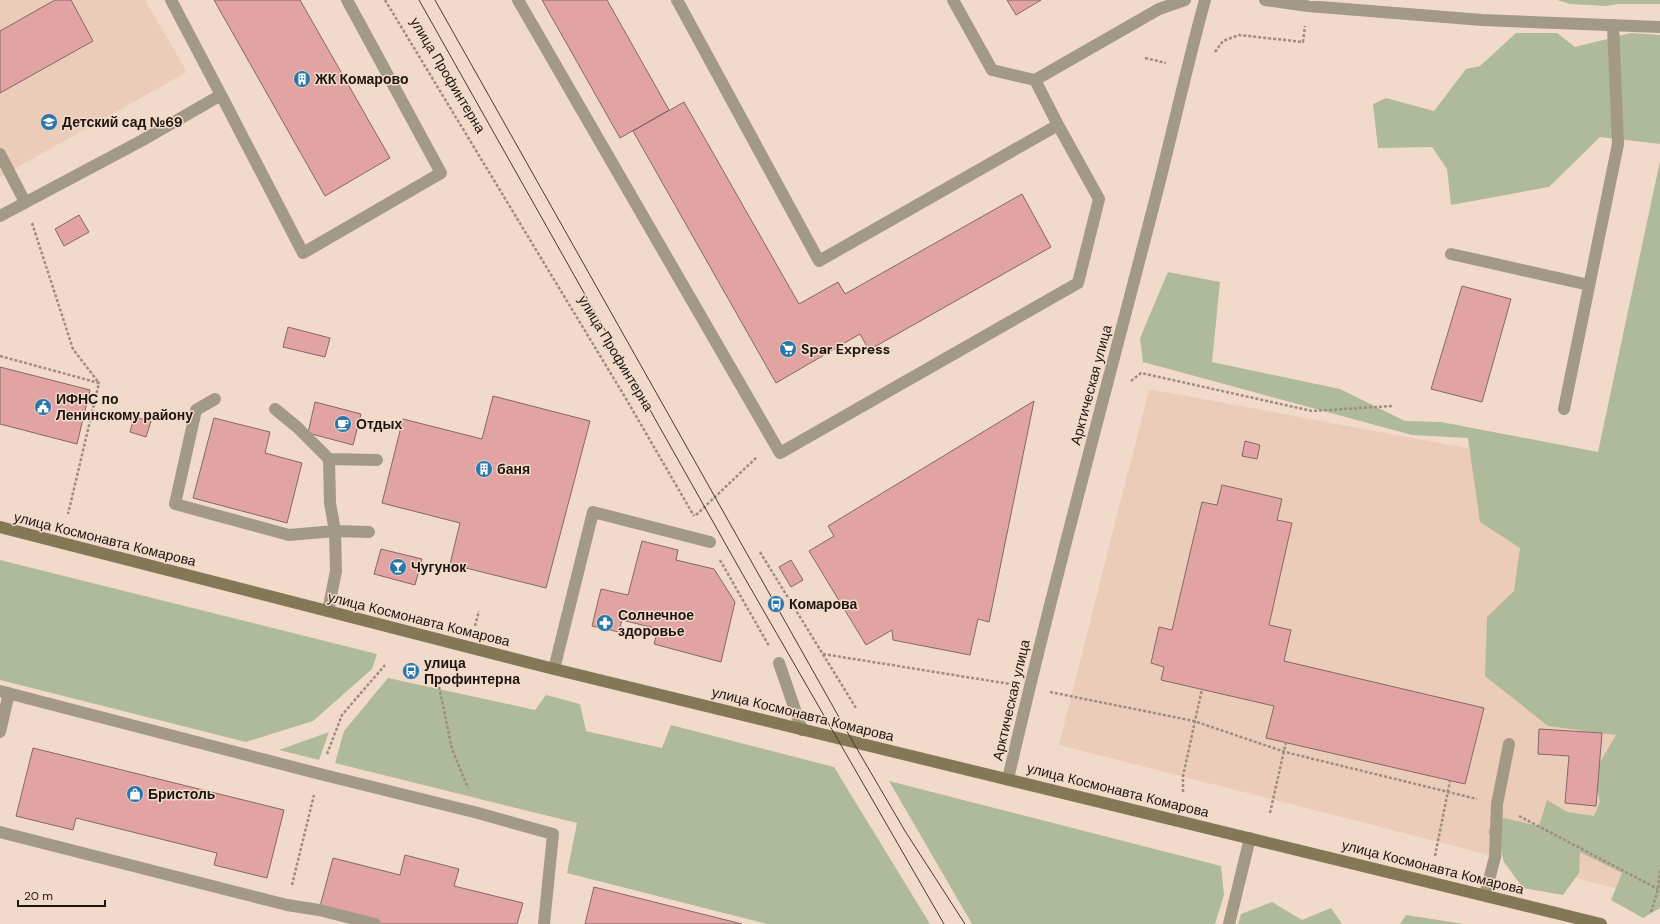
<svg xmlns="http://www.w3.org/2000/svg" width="1660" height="924" viewBox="0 0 1660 924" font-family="'DM Sans',sans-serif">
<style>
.built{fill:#ebccb9}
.green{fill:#afba9a}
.building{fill:#e1a4a3;stroke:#826867}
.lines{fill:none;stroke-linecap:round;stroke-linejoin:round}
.path{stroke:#9e8d81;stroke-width:2.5;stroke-dasharray:3 2;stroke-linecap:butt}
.lane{stroke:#a29a84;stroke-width:12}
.street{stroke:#a29a84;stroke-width:12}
.secondary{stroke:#857857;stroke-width:12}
.tram{stroke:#453a32;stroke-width:1}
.labels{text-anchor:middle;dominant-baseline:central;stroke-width:3;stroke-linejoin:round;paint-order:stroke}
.street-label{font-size:14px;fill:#1d150f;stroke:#f2daca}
.poi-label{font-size:14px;font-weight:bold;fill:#1d150f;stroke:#f2daca;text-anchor:start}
</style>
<rect width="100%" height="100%" fill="#f2daca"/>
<!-- built -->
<path class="built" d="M0 0H145L187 72 0 177Z
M1149 389 1660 484V846L1648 897 1439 842 1059 745Z"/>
<!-- green -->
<path class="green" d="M1557 0H1660V4H1618L1606 6 1570 4Z
M1516 33H1557L1575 47 1631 33 1660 35V144L1600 137 1549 187 1451 205 1447 169 1432 147 1378 148 1373 104 1386 98 1434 111 1466 69 1480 66Z
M1660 161V908L1643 918 1611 900 1622 873 1580 852 1579 873 1563 895 1523 888 1504 862 1499 843 1488 833 1494 816 1539 826 1547 800 1567 812 1594 816 1600 802 1594 773 1616 735 1548 726 1485 676 1487 617 1514 591 1520 548 1480 522 1468 438 1412 435 1143 362 1140 338 1168 272 1220 282 1212 362 1340 389 1405 421 1441 422 1598 452Z
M0 560 377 654 372 669 313 721 246 742 0 680Z
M388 678 535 710 546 695 580 704 586 731 662 748 671 725 834 767 930 924H767L567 873 577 823 335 763 344 731Z
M329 732 319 760 279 750Z
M889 781 1221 866 1224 895 1215 924H972Z
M1272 902 1302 920 1331 908 1342 924H1238L1241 914Z
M1406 915 1464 924H1400Z"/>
<!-- building -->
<path class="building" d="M55 0H71L93 41 0 93V31Z
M214 0H300L390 158 325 196Z
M542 0H607L669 110 620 138Z
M1007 0H1041L1016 15Z
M684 102 799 304 838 282 845 294 1022 194 1051 247 869 350 860 334 776 383 633 131Z
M79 215 89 232 64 246 55 229Z
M1462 286 1511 299 1482 402 1431 389Z
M288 327 330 338 325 357 283 347Z
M0 367 90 390 77 444 0 424Z
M493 396 590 421 546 588 450 564 460 523 382 503 403 419 482 439Z
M1034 401 989 622 978 619 970 655 893 640 892 630 866 645 809 551 834 536 828 526Z
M315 402 361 414 353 445 308 433Z
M134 417 151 421 146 437 130 432Z
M214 418 270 432 265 453 302 463 287 523 193 498Z
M1245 441 1260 445 1257 459 1242 456Z
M1222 485 1282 499 1277 520 1292 523 1269 625 1291 630 1284 661 1484 708 1465 784 1266 738 1274 706 1161 680 1164 667 1151 663 1159 627 1172 630 1202 502 1217 505Z
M642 541 678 550 676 560 714 569 735 602 721 662 654 644 658 629 622 620 619 632 592 626 601 589 628 595Z
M381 549 422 559 415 585 374 574Z
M791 560 803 580 791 587 779 567Z
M1539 729 1602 733 1596 806 1565 803 1569 756 1538 754Z
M33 748 284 810 267 878 214 865 217 853 76 818 73 830 16 816Z
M405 855 459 869 454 886 523 903 517 924H375L319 910 333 858 400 875Z
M594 887 742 924H585Z"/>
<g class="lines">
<!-- path -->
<path class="path" d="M385 0 625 397 694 516
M1215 52 1223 41 1239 35 1303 42 1305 26
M1145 58 1166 63
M32 223 73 349 99 383
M0 356 99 383 68 514
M1131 381 1141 373 1312 411 1392 406
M696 515 757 457
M760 552 856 708
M720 560 769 646
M475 626 479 611
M823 654 1010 684
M437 677 452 749 468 788
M1050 692 1194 721 1285 752 1477 799
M327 754 342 715 385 665
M1183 792V776L1202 689
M1270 813 1286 742
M1519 816 1658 889
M1435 856 1450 781
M292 885 314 795
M1651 912 1658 889 1660 871"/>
<!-- lane -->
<path class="lane" d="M518 0 780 453 1078 283 1099 199 1058 125
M677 0 819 261 1058 125 1035 80 1159 9 1185 0
M953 0 992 70 1035 80
M221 95 303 253 441 173 347 0
M0 154 25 202
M0 216 141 141 221 95 171 0
M1451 254 1589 285
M215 399 196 410 175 504 289 535 335 531 369 532
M275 409 297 427 329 459 330 503 335 531 336 571 328 611
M1564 409 1618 144 1613 25
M329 459 377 460
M779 663 802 730
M554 669 593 512 710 542
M0 691 320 774 478 813 553 834 544 924
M0 732 9 693
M0 832 287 905 319 910 375 924
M1485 895 1495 857 1497 804 1509 744"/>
<!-- street -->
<path class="street" d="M1265 0 1308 6 1482 20 1660 27
M1008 779C1052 588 1104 398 1153 208 1171 139 1186 69 1205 0
M1229 924 1250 838"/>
<!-- secondary -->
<path class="secondary" d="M0 527 554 669 1601 924"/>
<!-- tram -->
<path class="tram" d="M419 0 743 575 944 924
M435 0 853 742 905 831 965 924"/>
</g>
<!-- icons -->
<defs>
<g id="building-disc" transform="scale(0.9)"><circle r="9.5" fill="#2b77aa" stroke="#f2daca"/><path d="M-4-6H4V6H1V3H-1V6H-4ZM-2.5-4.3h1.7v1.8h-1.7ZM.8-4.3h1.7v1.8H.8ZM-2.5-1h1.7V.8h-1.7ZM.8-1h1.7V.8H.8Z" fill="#fff"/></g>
<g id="school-disc" transform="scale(0.9)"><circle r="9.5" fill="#2b77aa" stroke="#f2daca"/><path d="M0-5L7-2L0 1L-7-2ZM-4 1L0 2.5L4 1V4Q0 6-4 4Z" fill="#fff"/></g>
<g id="supermarket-disc" transform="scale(0.9)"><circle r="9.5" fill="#2b77aa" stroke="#f2daca"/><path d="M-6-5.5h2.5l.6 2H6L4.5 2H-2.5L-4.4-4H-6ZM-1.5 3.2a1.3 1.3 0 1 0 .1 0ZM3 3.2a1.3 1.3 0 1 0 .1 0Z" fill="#fff"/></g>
<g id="civic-disc" transform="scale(0.9)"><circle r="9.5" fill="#2b77aa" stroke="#f2daca"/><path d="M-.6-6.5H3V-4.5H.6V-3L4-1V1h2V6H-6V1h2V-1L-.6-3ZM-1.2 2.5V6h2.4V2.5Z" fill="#fff"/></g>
<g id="cafe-disc" transform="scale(0.9)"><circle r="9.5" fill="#2b77aa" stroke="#f2daca"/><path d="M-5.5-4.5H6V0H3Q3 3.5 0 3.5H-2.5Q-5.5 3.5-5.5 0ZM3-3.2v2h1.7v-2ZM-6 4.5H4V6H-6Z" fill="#fff"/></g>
<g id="bar-disc" transform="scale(0.9)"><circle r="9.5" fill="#2b77aa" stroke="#f2daca"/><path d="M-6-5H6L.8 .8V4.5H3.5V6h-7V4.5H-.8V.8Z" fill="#fff"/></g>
<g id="bus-disc" transform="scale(0.9)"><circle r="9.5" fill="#2b77aa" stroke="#f2daca"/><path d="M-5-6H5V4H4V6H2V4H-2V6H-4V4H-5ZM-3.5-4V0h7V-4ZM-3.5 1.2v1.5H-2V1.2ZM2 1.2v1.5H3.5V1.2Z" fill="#fff"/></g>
<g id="pharmacy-disc" transform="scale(0.9)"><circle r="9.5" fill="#2b77aa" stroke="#f2daca"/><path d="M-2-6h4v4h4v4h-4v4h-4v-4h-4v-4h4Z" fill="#fff"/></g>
<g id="shop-disc" transform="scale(0.9)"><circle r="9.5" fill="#2b77aa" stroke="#f2daca"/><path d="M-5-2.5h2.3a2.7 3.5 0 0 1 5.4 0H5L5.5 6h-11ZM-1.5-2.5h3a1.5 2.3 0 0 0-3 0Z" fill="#fff"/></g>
</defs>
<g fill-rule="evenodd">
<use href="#building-disc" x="302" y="79"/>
<use href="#school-disc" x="49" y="122"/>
<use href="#supermarket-disc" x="788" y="349"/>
<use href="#civic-disc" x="43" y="407"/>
<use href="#cafe-disc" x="343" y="424"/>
<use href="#building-disc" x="484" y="469"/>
<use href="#bar-disc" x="398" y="567"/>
<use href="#bus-disc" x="776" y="604"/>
<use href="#pharmacy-disc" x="605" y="623"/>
<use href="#bus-disc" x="411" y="671"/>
<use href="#shop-disc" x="135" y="794"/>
</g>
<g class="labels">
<!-- street labels -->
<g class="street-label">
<text transform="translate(448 75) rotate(59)">улица Профинтерна</text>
<text transform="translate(616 353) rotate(59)">улица Профинтерна</text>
<text transform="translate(1091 385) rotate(-75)">Арктическая улица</text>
<text transform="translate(105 539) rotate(14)">улица Космонавта Комарова</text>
<text transform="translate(419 619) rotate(14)">улица Космонавта Комарова</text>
<text transform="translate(1011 700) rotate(-77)">Арктическая улица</text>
<text transform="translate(803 714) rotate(14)">улица Космонавта Комарова</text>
<text transform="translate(1118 790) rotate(14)">улица Космонавта Комарова</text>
<text transform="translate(1433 867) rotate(14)">улица Космонавта Комарова</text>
</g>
<!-- poi labels -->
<g class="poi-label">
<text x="315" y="79">ЖК Комарово</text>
<text x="62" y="122">Детский сад №69</text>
<text x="801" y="349">Spar Express</text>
<text x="56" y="399">ИФНС по<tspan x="56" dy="16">Ленинскому району</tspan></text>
<text x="356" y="424">Отдых</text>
<text x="497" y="469">баня</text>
<text x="411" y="567">Чугунок</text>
<text x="789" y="604">Комарова</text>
<text x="618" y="615">Солнечное<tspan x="618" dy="16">здоровье</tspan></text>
<text x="424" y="663">улица<tspan x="424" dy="16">Профинтерна</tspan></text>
<text x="148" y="794">Бристоль</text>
</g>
</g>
<!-- scale -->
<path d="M18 900v6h87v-6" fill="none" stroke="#1d150f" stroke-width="2"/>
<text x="24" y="900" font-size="12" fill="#1d150f" stroke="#f2daca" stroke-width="3" paint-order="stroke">20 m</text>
</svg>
